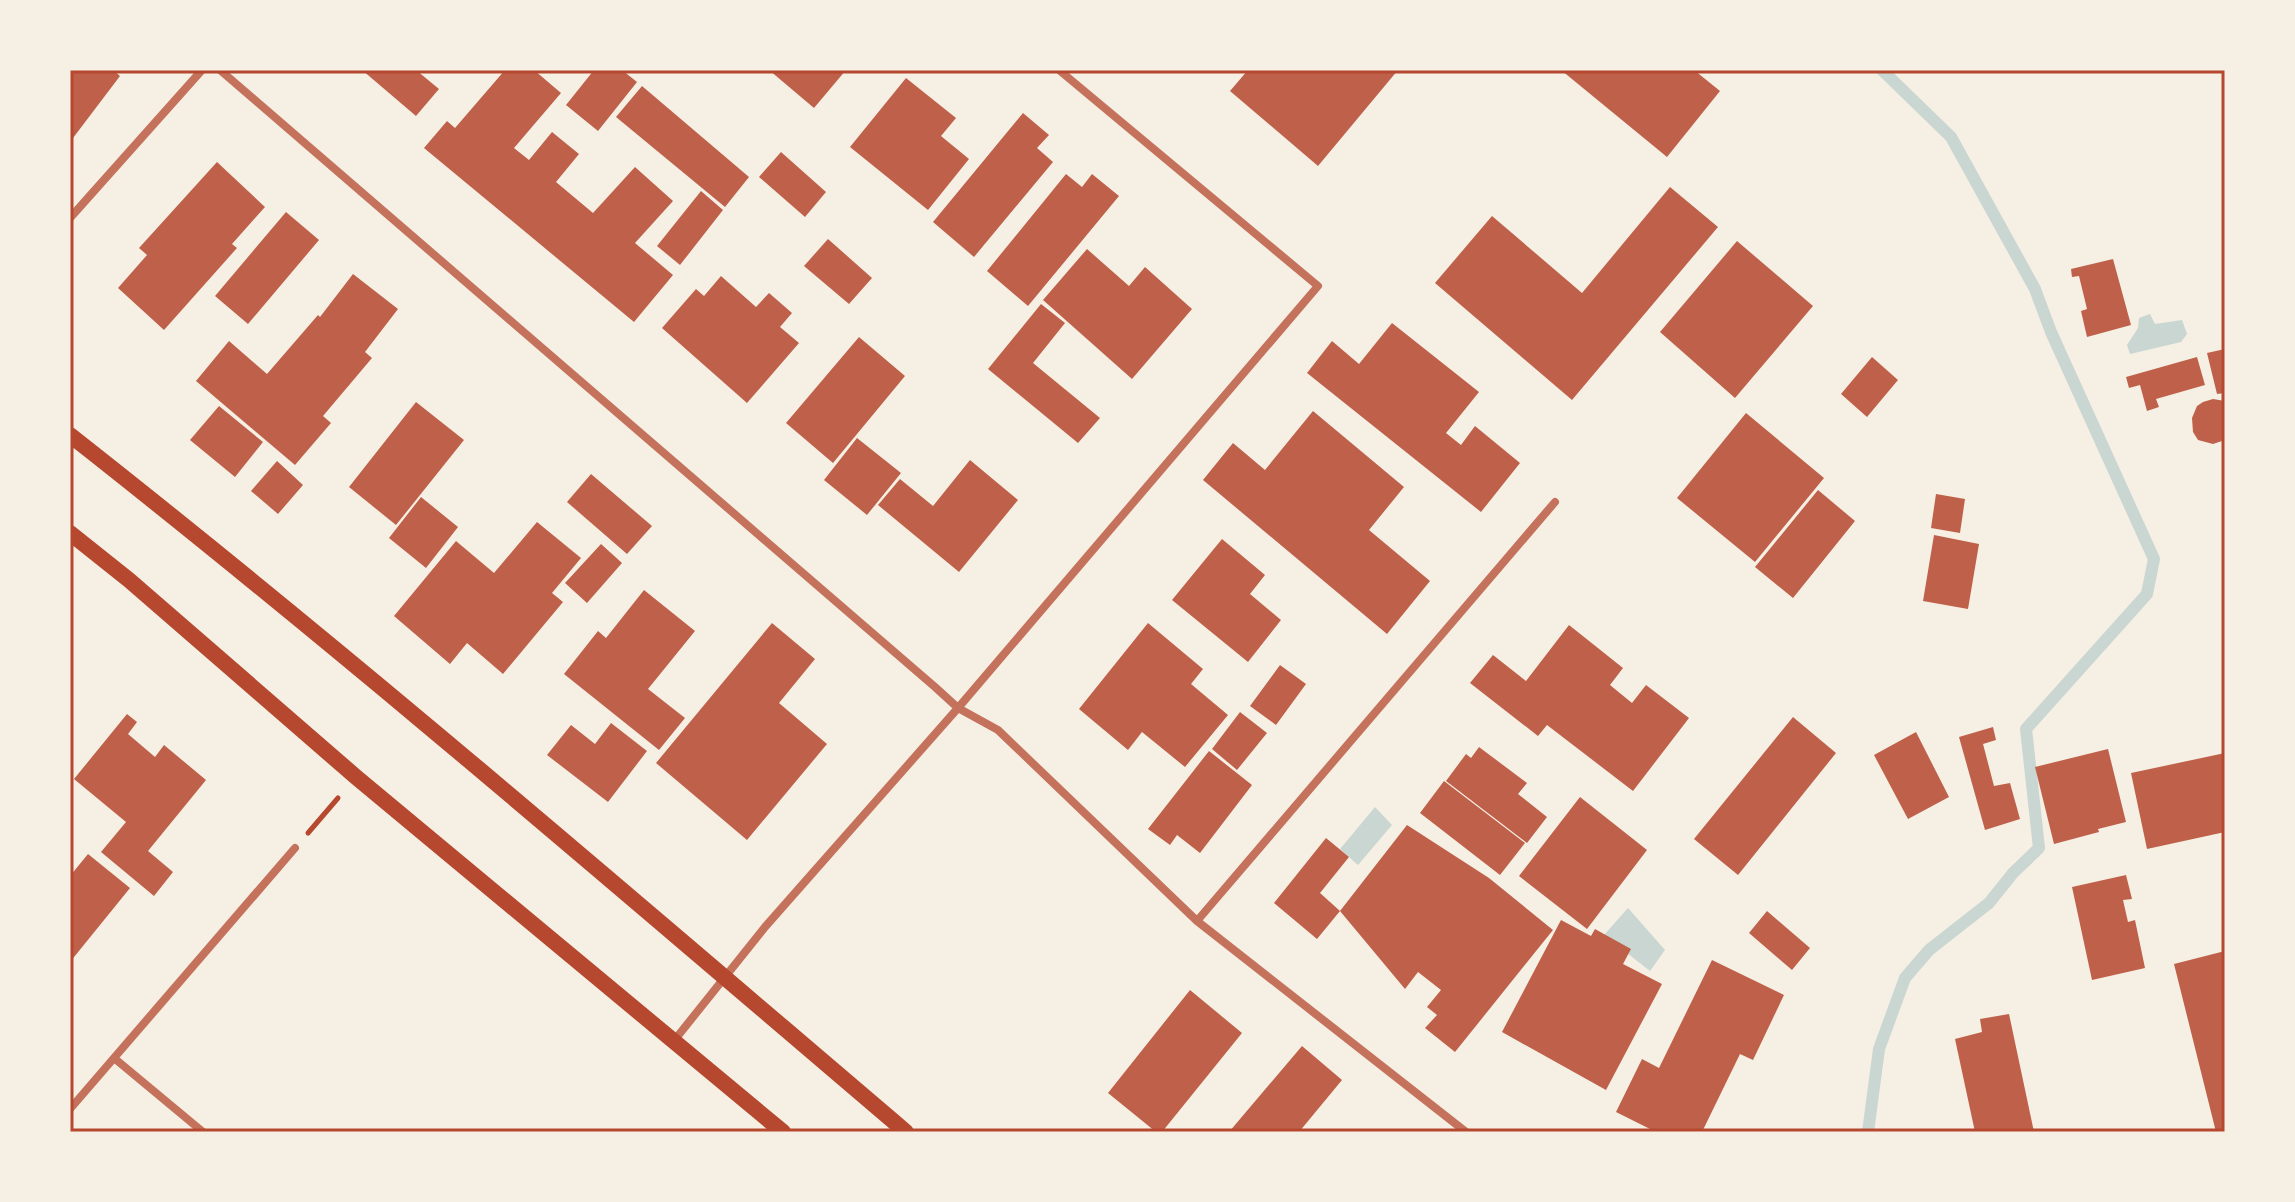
<svg xmlns="http://www.w3.org/2000/svg" width="2295" height="1202" viewBox="0 0 2295 1202" font-family="Ubuntu,sans-serif">
<style>
.water{fill:#c9d6d2}
.lines{fill:none;stroke-linecap:round;stroke-linejoin:round}
.stream{stroke:#c9d6d2;stroke-width:12}
.building{fill:#bf614a}
.path{stroke:#b5482f;stroke-width:5}
.minor{stroke:#c5725c;stroke-width:8}
.secondary{stroke:#b5482f;stroke-width:16}
.neatline{fill:none;stroke:#b5482f;stroke-width:3}
</style>
<rect width="100%" height="100%" fill="#f6efe4"/>
<!-- water -->
<path class="water" d="M2150 314 2155 324 2182 320 2187 334 2181 342 2130 354 2127 345 2138 328 2139 318Z
M1375 807 1392 825 1358 865 1340 849Z
M1628 908 1665 950 1650 971 1604 935Z"/>
<g class="lines">
<!-- stream -->
<path class="stream" d="M1868 1132 1879 1049 1905 978 1929 950 1989 903 2013 873 2039 848 2026 729 2147 594 2154 559 2051 332 2035 289 1951 137 1882 70"/>
</g>
<!-- building -->
<path class="building" d="M70 70H113L120 76 70 142Z
M362 70H416L439 89 416 116Z
M505 70H534L561 93 514 148 529 160 552 132 579 154 556 182 593 213 635 167 673 201 635 243 673 275 634 322 424 148 447 121 455 128Z
M594 70H622L637 82 598 131 566 105Z
M769 70H846L814 108Z
M1248 70H1398L1318 166 1230 91Z
M1561 70H1694L1720 91 1667 157Z
M906 78 956 118 941 136 969 159 928 210 850 147Z
M642 86 749 177 725 207 616 117Z
M1023 113 1049 135 1037 148 1053 162 974 257 933 222Z
M781 152 826 192 805 217 759 177Z
M217 162 265 207 232 244 237 248 164 330 118 288 147 255 139 248Z
M1066 174 1082 187 1092 174 1119 196 1028 306 987 271Z
M1670 187 1718 227 1572 400 1435 283 1492 216 1582 293Z
M701 191 723 210 680 265 657 246Z
M286 212 319 240 248 324 215 296Z
M828 239 872 278 849 304 804 266Z
M1737 241 1813 306 1735 398 1660 332Z
M1087 249 1129 286 1145 267 1192 309 1132 379 1043 300Z
M2113 259 2131 325 2087 337 2081 311 2087 309 2079 276 2072 277 2071 269Z
M353 274 398 309 365 352 372 358 323 416 331 423 295 465 196 381 229 341 267 374 318 315 320 317Z
M721 276 756 307 769 293 792 313 780 327 799 343 747 403 662 328 696 289 704 296Z
M1041 304 1065 323 1033 363 1100 418 1078 443 988 369Z
M1392 323 1479 392 1446 433 1461 445 1475 426 1520 463 1481 512 1307 373 1332 341 1359 364Z
M859 337 905 376 833 463 786 423Z
M2225 349V393L2217 394 2207 353Z
M1872 357 1898 380 1867 417 1841 394Z
M2197 357 2205 385 2156 399 2159 407 2147 411 2140 385 2129 388 2126 377Z
M2213 399 2225 401V440L2213 444 2198 440 2193 432 2192 418 2197 406 2203 402Z
M416 402 464 440 396 525 349 487Z
M219 406 263 442 235 477 190 440Z
M1313 411 1404 487 1369 530 1430 581 1387 634 1203 480 1233 443 1265 470Z
M1746 413 1824 478 1755 562 1677 498Z
M857 438 901 473 867 515 824 480Z
M970 460 1018 500 959 572 878 505 900 479 933 506Z
M277 461 303 485 278 514 251 491Z
M591 474 652 526 627 554 567 502Z
M1818 490 1855 521 1793 598 1755 567Z
M1936 494 1965 499 1960 533 1931 528Z
M421 497 458 527 426 568 389 538Z
M537 522 581 558 552 593 563 602 503 674 467 643 450 664 394 616 456 541 494 573Z
M1934 535 1979 544 1968 609 1923 601Z
M1222 539 1265 575 1250 594 1281 620 1248 662 1172 600Z
M601 544 622 563 587 603 565 583Z
M644 590 695 631 648 689 685 718 659 750 564 674 598 631 606 638Z
M772 623 815 659 779 703 827 744 747 840 656 763Z
M1148 623 1203 669 1191 684 1228 715 1185 767 1142 732 1128 750 1079 709Z
M1569 625 1623 668 1610 685 1632 703 1646 685 1689 718 1633 791 1547 725 1538 736 1470 683 1493 655 1526 681Z
M1280 665 1306 684 1276 725 1250 706Z
M1240 712 1267 733 1237 770 1212 749Z
M127 714 137 722 128 734 155 757 164 745 206 780 148 851 173 872 154 896 101 852 126 822 74 779Z
M1793 717 1836 753 1738 875 1694 839Z
M611 723 647 751 608 802 547 755 571 725 595 744Z
M1993 727 1996 740 1983 744 1994 786 2010 783 2020 819 1985 830 1959 737Z
M1916 732 1949 797 1908 819 1874 755Z
M1479 747 1527 783 1518 794 1547 817 1527 843 1446 781 1466 754 1471 758Z
M2108 749 2126 822 2098 829 2099 832 2054 844 2035 767Z
M1209 751 1252 785 1200 853 1177 835 1170 845 1148 829Z
M2225 753V832L2147 849 2131 773Z
M1444 781 1525 843 1500 875 1420 813Z
M1580 797 1647 850 1587 929 1519 876Z
M1407 825 1489 878 1553 930 1455 1052 1425 1028 1437 1015 1427 1007 1441 990 1418 972 1405 989 1340 911Z
M1326 838 1349 857 1320 893 1340 911 1317 939 1274 903Z
M88 854 130 888 70 962V876Z
M2126 875 2132 899 2123 900 2128 922 2135 920 2145 968 2092 980 2072 887Z
M1767 911 1810 948 1792 970 1749 933Z
M1561 920 1591 936 1595 929 1631 949 1623 964 1662 984 1606 1090 1502 1032Z
M2225 951V1132H2216L2174 964Z
M1712 960 1784 995 1753 1060 1740 1054 1702 1132H1656L1616 1112 1642 1059 1659 1068Z
M1190 990 1242 1033 1162 1132H1156L1108 1093Z
M2009 1014 2034 1132H1975L1955 1039 1982 1032 1980 1019Z
M1302 1046 1342 1080 1299 1132H1229Z"/>
<g class="lines">
<!-- path -->
<path class="path" d="M308 833 338 798"/>
<!-- minor -->
<path class="minor" d="M220 70 935 687 958 708 998 730 1197 921 1466 1132
M70 218 202 70
M1197 921 1555 502
M673 1042 765 927 958 708 1318 286 1059 70
M114 1058 203 1132
M70 1109 295 848"/>
<!-- secondary -->
<path class="secondary" d="M70 435C355 659 630 897 906 1132
M70 533 129 580 356 777 783 1132"/>
</g>
<!-- border -->
<rect width="2295" height="1202" fill="none" stroke="#f6efe4" stroke-width="144"/>
<rect x="72" y="72" width="2151" height="1058" class="neatline"/>
</svg>
